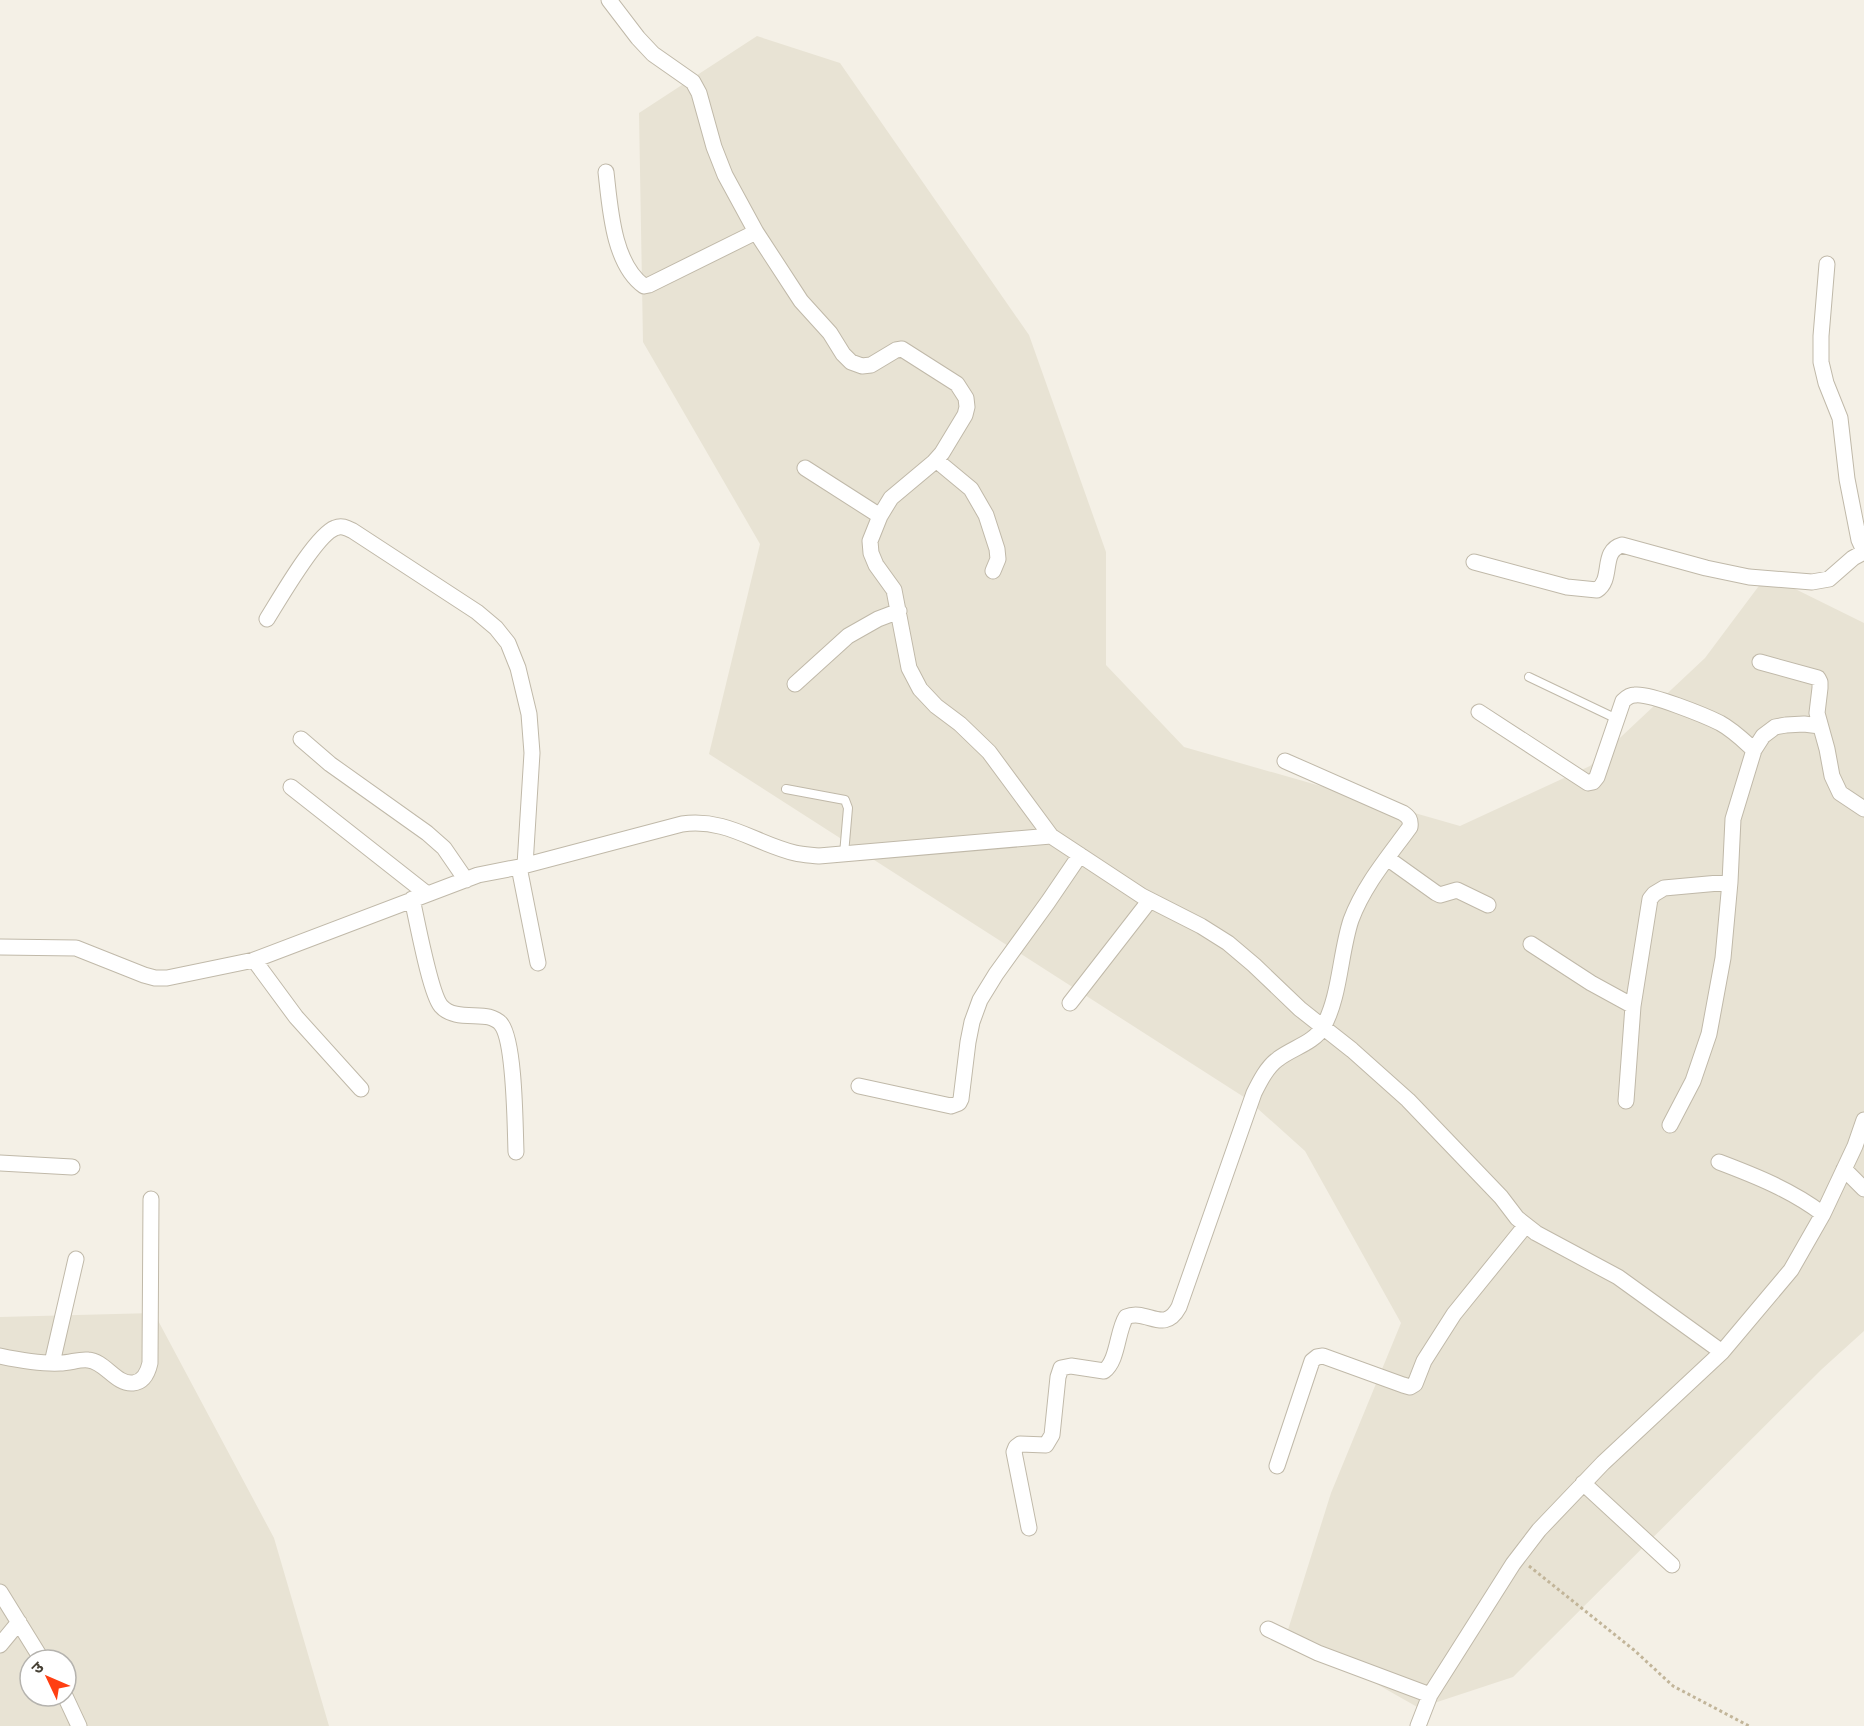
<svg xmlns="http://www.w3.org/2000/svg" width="1864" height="1726" viewBox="0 0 1864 1726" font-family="'Roboto Condensed','Noto Sans Devanagari',sans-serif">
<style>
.residential{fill:#e8e3d4;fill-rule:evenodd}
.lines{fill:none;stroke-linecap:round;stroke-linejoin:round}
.lane-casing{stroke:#c0b9a9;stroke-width:10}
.street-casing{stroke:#c0b9a9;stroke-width:17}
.path{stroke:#c2b599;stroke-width:3;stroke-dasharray:3 3;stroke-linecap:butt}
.lane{stroke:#fff;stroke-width:8}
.street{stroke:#fff;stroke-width:15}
</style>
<rect width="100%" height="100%" fill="#f4f0e6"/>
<!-- residential -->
<path class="residential" d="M757 36 840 63 1029 335 1106 552V665L1184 747 1460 826 1590 766 1705 658 1767 575 1864 623V1331L1822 1369 1513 1677 1419 1708 1287 1633 1331 1493 1401 1323 1305 1151 1247 1099 709 754 760 544 643 342 639 113Z
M154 1313 274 1538 329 1726H0V1317ZM30 1660H66V1696H30Z"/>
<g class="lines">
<!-- lane casing -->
<g class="lane-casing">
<path id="lane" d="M1529 677 1617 719
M786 789 845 800 848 808 844 854"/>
</g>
<!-- street casing -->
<g class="street-casing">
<path id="street" d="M609 0 638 38 653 54 693 82 699 93 714 147 725 175 756 232 801 301 830 333 843 354 851 362 862 366 871 365 896 350 902 349 957 384 966 398 967 407 965 415 942 453 934 462 891 498 880 516 870 541 871 553 876 565 894 590 909 668 920 689 936 706 960 724 989 752 1051 836 1142 896 1201 926 1228 943 1254 965 1300 1009 1352 1050 1408 1100 1501 1197 1517 1218 1536 1233 1618 1277 1722 1352
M606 172C610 207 613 264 644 286L649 285 756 232
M1827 264 1821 336V362L1826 383 1840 418 1847 479 1859 540 1864 551
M936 460 971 489 986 515 997 549 998 559 993 571
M805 468 880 516
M1474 562 1567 587 1597 590C1614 579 1600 551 1622 545L1706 568 1749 577 1812 582 1829 579 1853 558 1864 552
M267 619C279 600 316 535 335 528 342 525 347 528 353 531L477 612 496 628 508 643 518 668 529 714 532 753 525 865
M1760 662 1818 678 1820 682V688L1817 713 1827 749 1832 776 1840 793 1864 809
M795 684 848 636 878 619 899 611
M1479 712 1588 783 1593 782 1597 777 1623 701C1627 697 1630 695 1635 695 1650 693 1706 716 1720 723 1733 730 1743 740 1754 750
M301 739 330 764 427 833 444 848 466 880
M291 787 427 894
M1387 858 1436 893 1440 895 1457 890 1488 905
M519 867 538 963
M412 899C417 920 430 993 441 1006 452 1019 475 1014 489 1017 493 1018 499 1021 501 1024 515 1041 515 1127 516 1152
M1531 944 1591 983 1633 1006
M0 947 76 948 144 975 155 978H167L254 960 478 875 519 867 682 824C727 818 754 843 795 853 803 855 811 855 819 856L1051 836
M254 960 296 1017 361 1089
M1070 1003 1150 900
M859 1086 951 1106 959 1103 961 1099 968 1042 972 1022 980 1000 996 974 1048 902 1080 855
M1626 1101 1633 1006 1650 899 1654 894 1664 888 1730 882
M1670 1125 1693 1081 1709 1034 1723 958 1730 882 1733 819 1754 750 1763 736 1775 727 1786 725 1804 724 1820 726
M1719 1162C1756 1176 1791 1190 1823 1214
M0 1163 72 1167
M1844 1169 1864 1189
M0 1356C19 1360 41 1364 60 1363 70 1363 79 1359 88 1360 105 1361 116 1385 133 1383 144 1382 148 1372 150 1363L151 1199
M52 1363 76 1259
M1277 1466 1312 1361 1317 1357 1323 1356 1403 1385 1410 1387 1415 1384 1424 1361 1454 1314 1526 1225
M1583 1483 1672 1565
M1029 1528 1014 1452 1016 1447 1020 1444 1046 1445 1052 1435 1058 1377 1061 1368 1071 1366 1104 1371C1118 1361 1117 1331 1126 1317 1147 1308 1164 1335 1179 1307L1254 1093C1260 1081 1267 1067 1278 1059 1292 1048 1314 1043 1323 1027 1340 998 1340 953 1351 920 1364 885 1389 856 1410 827 1411 820 1409 817 1403 813L1285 761
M0 1592 42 1660
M1268 1629 1318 1653 1430 1695
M0 1645 19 1622
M65 1696 79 1726
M1418 1726 1430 1695 1513 1564 1539 1530 1603 1463 1722 1352 1791 1270 1823 1214 1855 1146 1864 1120"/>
</g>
<!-- path -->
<path class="path" d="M1529 1566 1634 1650 1673 1686 1749 1726"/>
<!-- lane -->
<use href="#lane" class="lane"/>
<!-- street -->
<use href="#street" class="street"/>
</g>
<!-- north arrow -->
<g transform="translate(48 1678) rotate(314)"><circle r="28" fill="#ffffff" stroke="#b5b3ae" stroke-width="1.5"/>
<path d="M0-4.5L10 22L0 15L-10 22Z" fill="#ff3f12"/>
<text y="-9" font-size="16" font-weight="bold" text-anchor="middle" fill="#474135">उ</text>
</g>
</svg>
